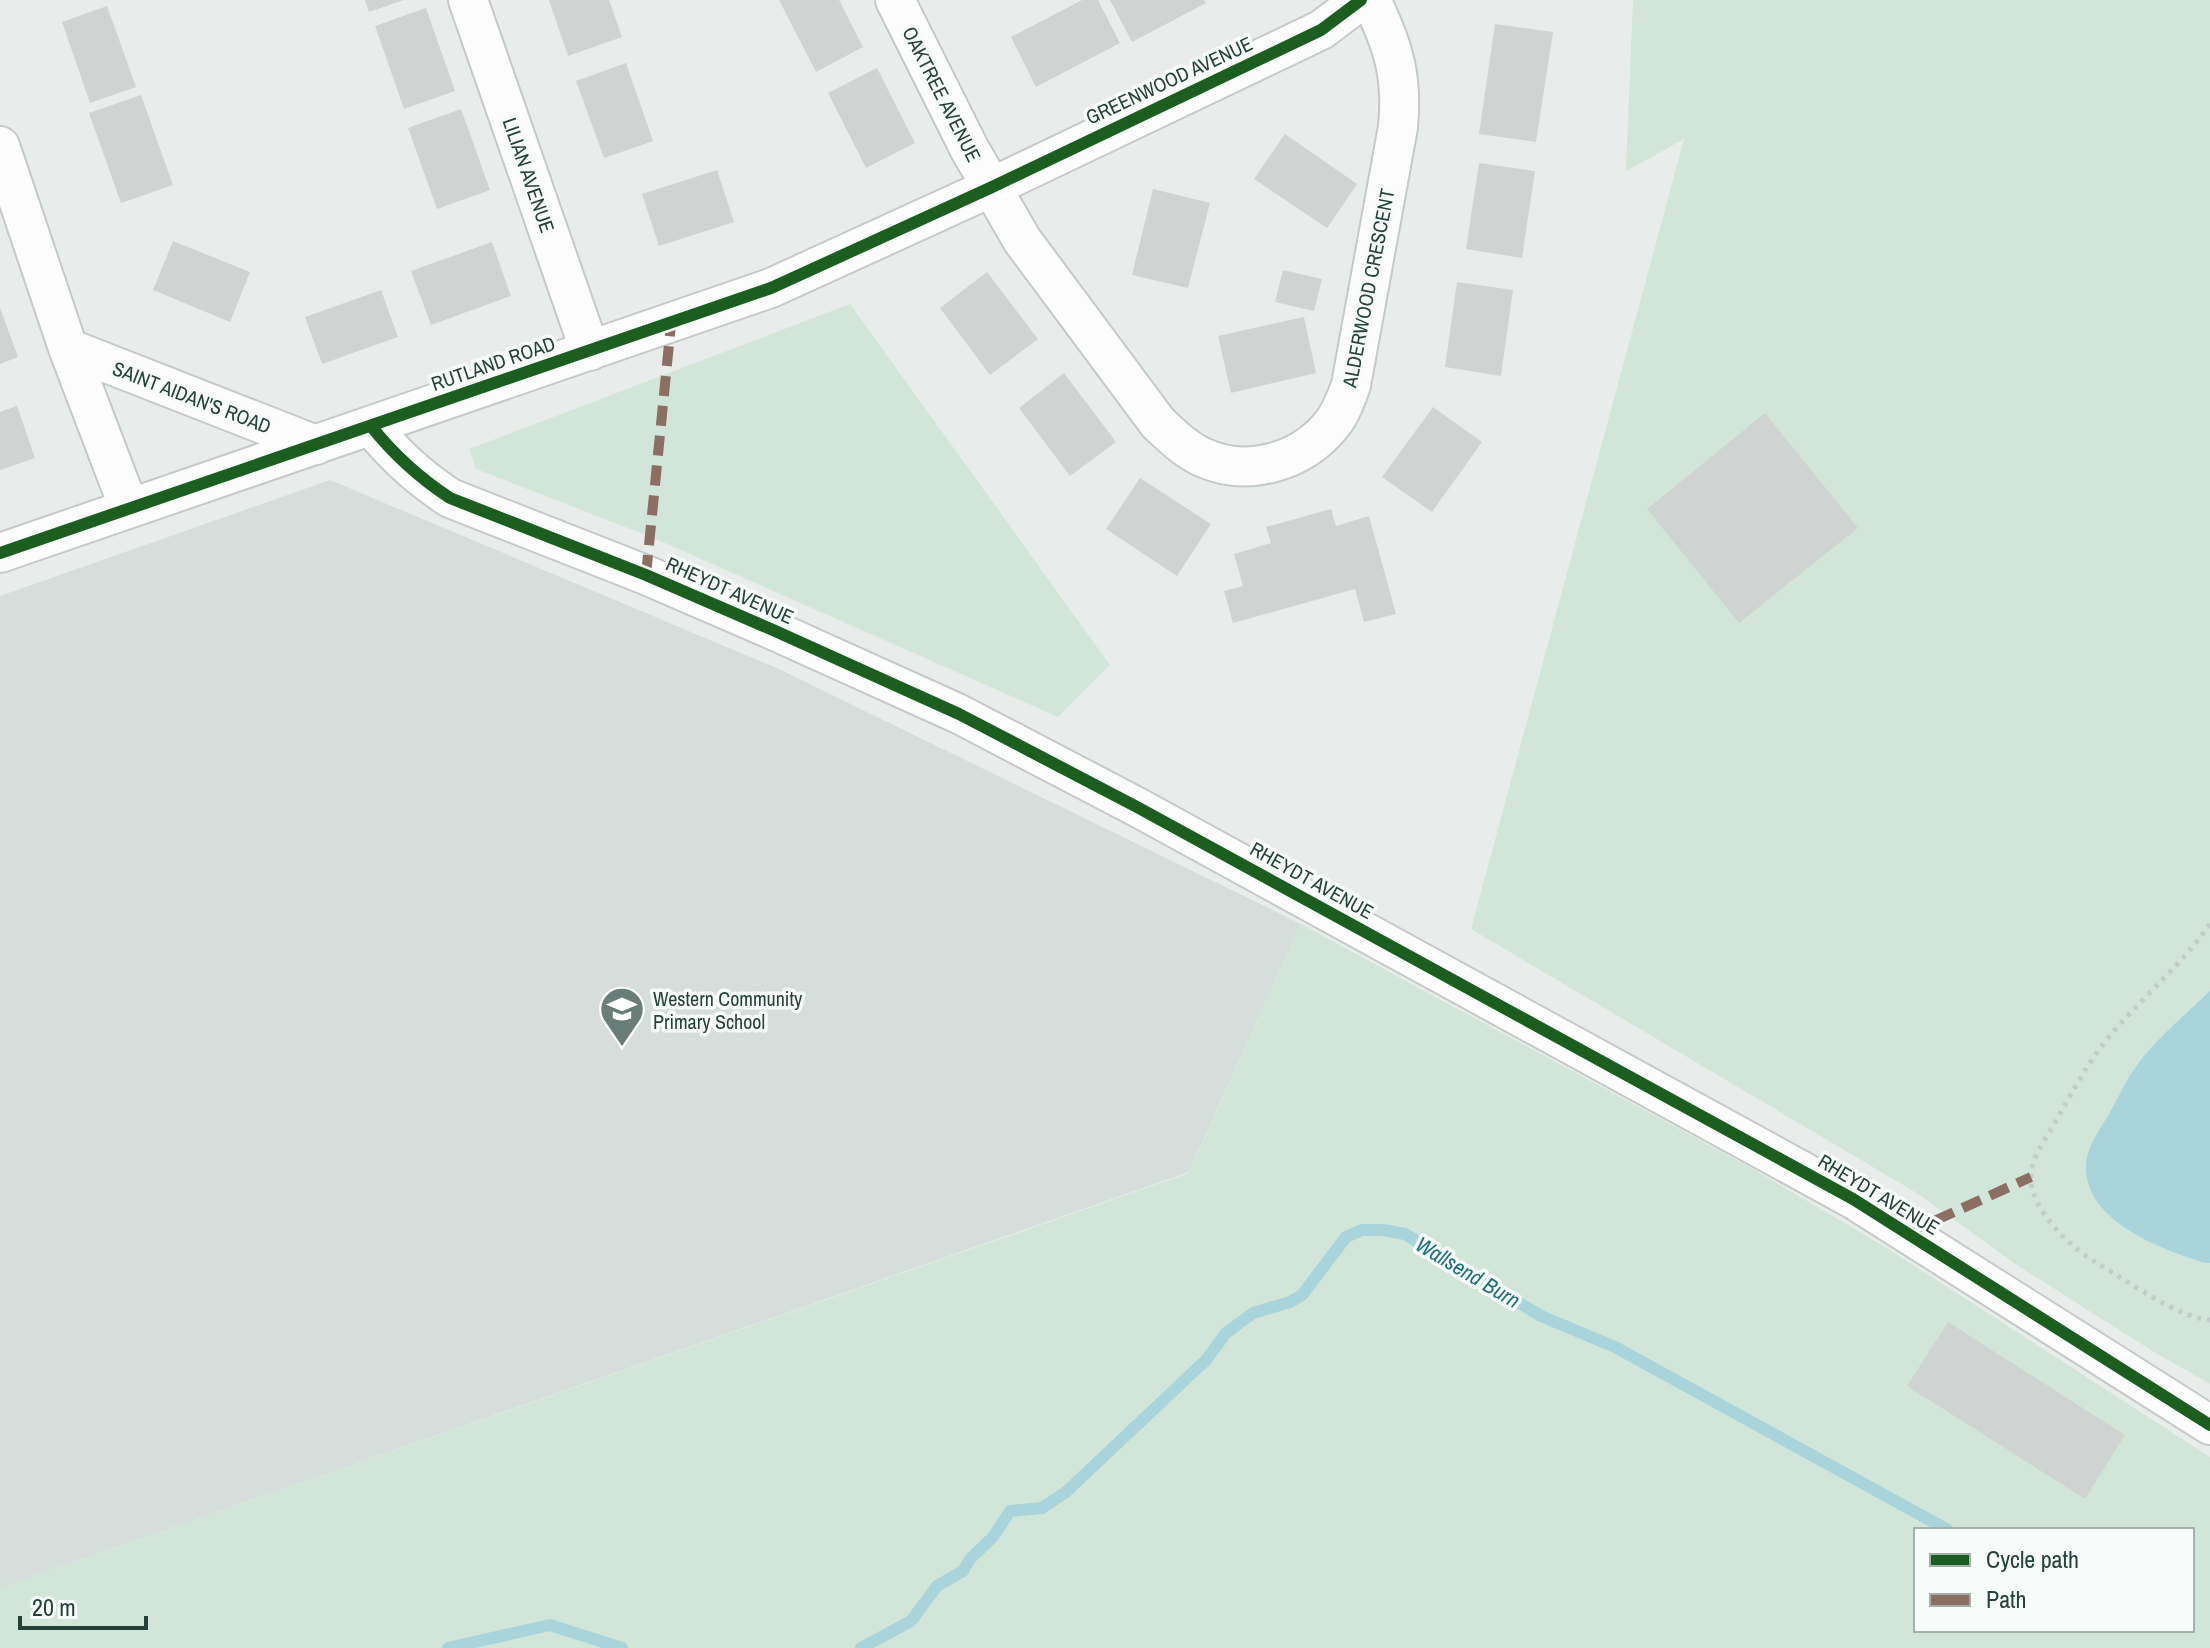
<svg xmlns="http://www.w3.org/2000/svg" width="2210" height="1648" viewBox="0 0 2210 1648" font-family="'Archivo Narrow',sans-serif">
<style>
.built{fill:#d6dedb}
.green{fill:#d1e6d8;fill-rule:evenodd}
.water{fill:#a9d4db}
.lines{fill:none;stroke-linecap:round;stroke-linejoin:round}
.stream{stroke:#a9d4db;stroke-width:12}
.building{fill:#cfd4d2}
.minor-casing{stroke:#c5cac8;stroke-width:42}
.path{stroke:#c3ccca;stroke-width:5;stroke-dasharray:4 6;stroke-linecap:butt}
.minor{stroke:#fcfcfc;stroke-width:38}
.quiet{stroke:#8d6e63;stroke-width:10;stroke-dasharray:20 10;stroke-linecap:butt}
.cycleway-casing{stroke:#f7fbf9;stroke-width:17}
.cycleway{stroke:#1b5e20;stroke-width:12}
.labels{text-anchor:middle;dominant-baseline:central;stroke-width:7;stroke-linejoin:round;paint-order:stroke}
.street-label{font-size:20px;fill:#24423a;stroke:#f7fbf9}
.poi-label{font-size:20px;fill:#24423a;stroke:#f7fbf9;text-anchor:start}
.water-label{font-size:22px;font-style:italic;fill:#1c6f80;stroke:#f7fbf9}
</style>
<rect width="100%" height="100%" fill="#e8edeb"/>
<!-- built -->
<path class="built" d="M330 480 779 669 1301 924 1189 1172 0 1588V596Z"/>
<!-- green -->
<path class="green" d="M1633 0H2210V1384L2154 1352 2018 1266 1920 1195 1471 929 1684 139 1626 171Z
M850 304 1110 665 1058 717 656 539 476 469 469 449Z
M1301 924 1753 1169 1887 1248 2210 1457V1648H0V1588L1189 1173ZM1916 1530H2192V1630H1916Z"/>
<!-- water -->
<path class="water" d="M2210 991V1263H2205C2161 1249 2083 1221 2086 1164 2087 1146 2100 1129 2109 1114 2117 1100 2124 1084 2133 1071 2153 1041 2184 1016 2210 991Z"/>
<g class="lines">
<!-- stream -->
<path class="stream" d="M448 1648 550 1625 622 1648
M861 1648 911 1621 937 1586 963 1571 970 1559 993 1537 1010 1511 1042 1508 1066 1492 1206 1360 1226 1333 1253 1313 1290 1302 1302 1295 1346 1237 1362 1230H1383L1405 1234 1541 1316 1615 1347 1948 1530"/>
</g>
<!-- building -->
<path class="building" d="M365 0H404L369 12Z
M549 0H609L622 37 568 56Z
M779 0H839L863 47 816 72Z
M1082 0H1098L1120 43 1036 87 1011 37Z
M1110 0H1204L1206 3 1132 42Z
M107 6 136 87 90 103 62 22Z
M426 8 455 91 404 109 375 26Z
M1495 24 1553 32 1536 142 1479 134Z
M626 63 653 141 604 158 576 81Z
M877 68 915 143 866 168 828 93Z
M141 95 173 185 121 203 89 113Z
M461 109 490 190 437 209 408 128Z
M1285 134 1357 184 1327 228 1254 179Z
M1479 163 1535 171 1522 258 1466 249Z
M717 170 734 222 659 246 642 194Z
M1153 189 1210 203 1188 288 1132 275Z
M173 241 250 272 230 322 153 290Z
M492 242 511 296 431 325 411 271Z
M1283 270 1322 279 1314 311 1275 302Z
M987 272 1038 339 990 375 940 308Z
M1457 282 1513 290 1501 376 1445 367Z
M381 290 398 337 322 364 305 317Z
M0 308 18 357 0 364Z
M1304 317 1316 373 1231 393 1218 336Z
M1064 373 1116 442 1070 476 1019 408Z
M17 406 35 458 0 470V412Z
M1433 407 1482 442 1432 512 1382 477Z
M1765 413 1858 528 1739 623 1647 509Z
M1140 478 1211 524 1177 576 1106 529Z
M1331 509 1336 526 1369 516 1396 614 1364 622 1355 589 1233 623 1224 591 1243 586 1234 554 1271 543 1266 527Z
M1948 1322 2125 1435 2085 1499 1907 1386Z"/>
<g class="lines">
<!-- minor casing -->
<g class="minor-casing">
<path id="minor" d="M468 0 590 351
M895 0 969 148 1022 240 1158 423C1172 436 1185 449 1202 457 1247 478 1302 462 1332 424 1341 413 1346 399 1351 385L1398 127C1403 76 1393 45 1371 0
M0 146 68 348 129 508
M68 348 316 445
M371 426C394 455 418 477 450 498L646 575 773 630 959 714 1137 807 1853 1199 2210 1425
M0 553 771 288 990 188 1321 30 1361 0"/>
</g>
<!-- path -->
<path class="path" d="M2210 924C2182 964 2145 995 2113 1032 2089 1060 2072 1093 2054 1124 2044 1141 2030 1160 2031 1180 2032 1211 2072 1249 2097 1263 2126 1280 2178 1318 2210 1320"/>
<!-- minor -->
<use href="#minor" class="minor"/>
<!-- quiet -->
<path class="quiet" d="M646 575 671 324
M1908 1233 2031 1177"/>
<!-- cycleway casing -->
<g class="cycleway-casing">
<path id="cycleway" d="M371 426C394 455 418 477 450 498L646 575 773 630 959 714 1137 807 1853 1199 2210 1425
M0 553 771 288 990 188 1321 30 1361 0"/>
</g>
<!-- cycleway -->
<use href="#cycleway" class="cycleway"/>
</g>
<!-- icons -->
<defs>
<g id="school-pin" transform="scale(2.3)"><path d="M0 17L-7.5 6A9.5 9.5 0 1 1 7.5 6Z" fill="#697e78" stroke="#f7fbf9"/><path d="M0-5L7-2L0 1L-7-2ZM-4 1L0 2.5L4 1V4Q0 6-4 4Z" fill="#fff"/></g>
</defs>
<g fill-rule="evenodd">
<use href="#school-pin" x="622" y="1009"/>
</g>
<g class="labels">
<!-- street labels -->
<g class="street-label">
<text transform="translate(1169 80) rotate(-25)">GREENWOOD AVENUE</text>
<text transform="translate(942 94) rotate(63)">OAKTREE AVENUE</text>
<text transform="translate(529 175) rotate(71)">LILIAN AVENUE</text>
<text transform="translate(1368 288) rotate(-79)">ALDERWOOD CRESCENT</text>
<text transform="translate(493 363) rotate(-19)">RUTLAND ROAD</text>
<text transform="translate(192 397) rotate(21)">SAINT AIDAN'S ROAD</text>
<text transform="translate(730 590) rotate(24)">RHEYDT AVENUE</text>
<text transform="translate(1312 880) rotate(29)">RHEYDT AVENUE</text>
<text transform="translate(1879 1194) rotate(31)">RHEYDT AVENUE</text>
</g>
<!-- poi labels -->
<g class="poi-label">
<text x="653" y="998">Western Community<tspan x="653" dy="23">Primary School</tspan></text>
</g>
<!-- water labels -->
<g class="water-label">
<text transform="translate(1468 1272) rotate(31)">Wallsend Burn</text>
</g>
</g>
<!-- legend -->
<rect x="1914" y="1528" width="280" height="104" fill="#f7fbf9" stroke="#a3b1ad" stroke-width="2"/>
<rect x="1930" y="1554" width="40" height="12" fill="#1b5e20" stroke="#a3b1ad" stroke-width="2"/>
<text x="1986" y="1568" font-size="24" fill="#24423a">Cycle path</text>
<rect x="1930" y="1594" width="40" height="12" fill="#8d6e63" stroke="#a3b1ad" stroke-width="2"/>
<text x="1986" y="1608" font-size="24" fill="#24423a">Path</text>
<!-- scale -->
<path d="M20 1616v12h126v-12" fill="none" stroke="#24423a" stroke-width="4"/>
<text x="32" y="1616" font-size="24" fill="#24423a" stroke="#f7fbf9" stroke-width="6" paint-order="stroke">20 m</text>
</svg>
